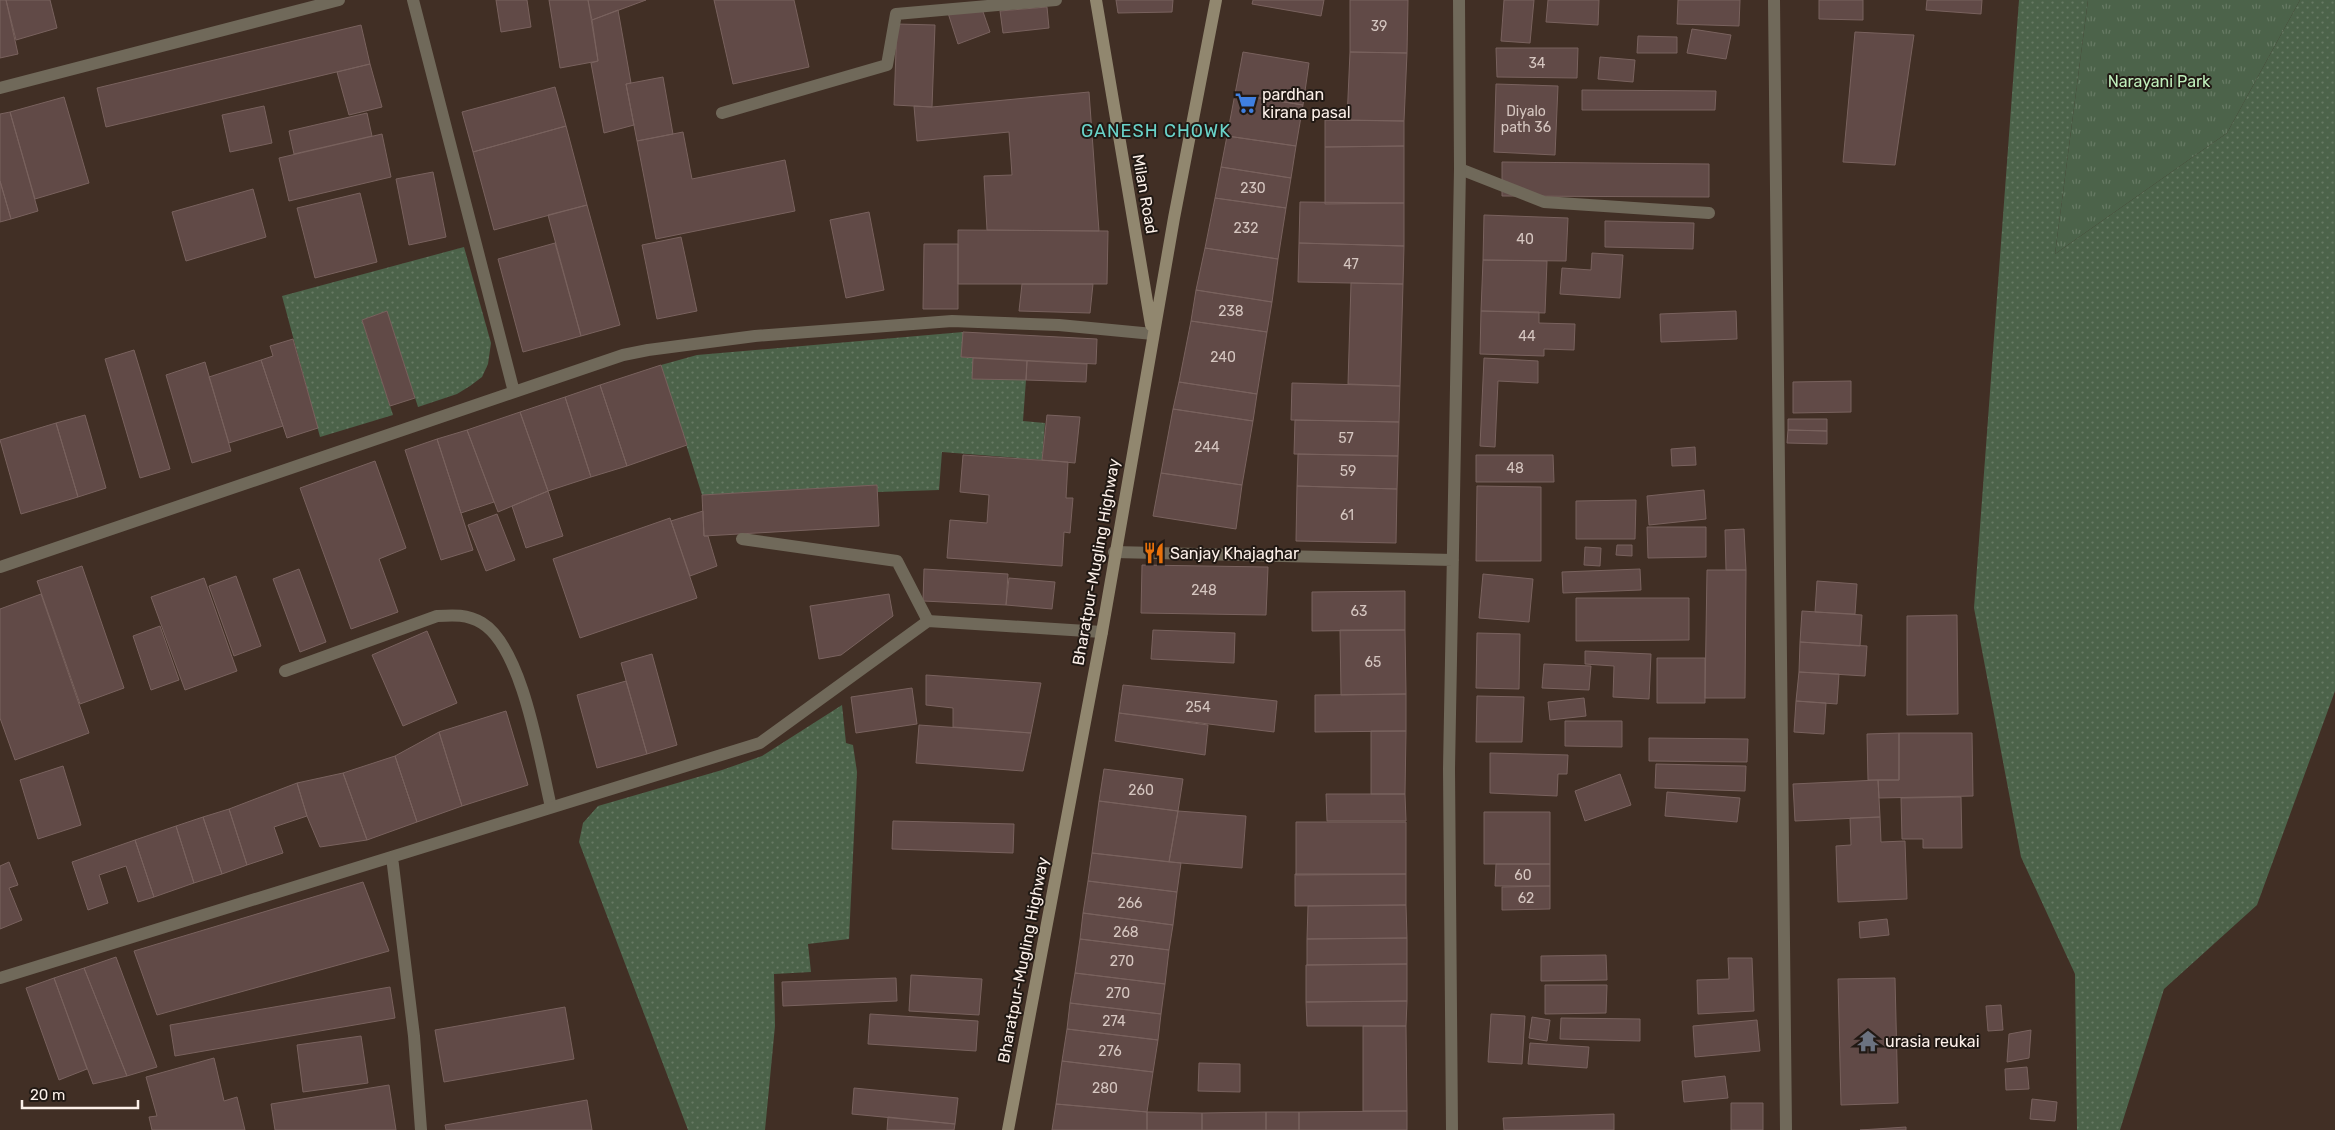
<svg xmlns="http://www.w3.org/2000/svg" width="2335" height="1130" viewBox="0 0 2335 1130" font-family="Rubik,sans-serif">
<style>
.grass{fill:url(#grass-dots)}
.park{fill:url(#park-tufts)}
.building{fill:#614a47;stroke:#79625e}
.lines{fill:none;stroke-linecap:round;stroke-linejoin:round}
.lane{stroke:#70695a;stroke-width:12}
.street{stroke:#70695a;stroke-width:12}
.secondary{stroke:#91876f;stroke-width:12}
.labels{text-anchor:middle;dominant-baseline:central;stroke-width:4;stroke-linejoin:round;paint-order:stroke}
.number-label{font-size:14px;fill:#d5c6c0}
.park-label{font-size:16px;fill:#c0efbc;stroke:#211914}
.poi-label{font-size:16px;fill:#fcf0e9;stroke:#211914;text-anchor:start}
.street-label{font-size:16px;fill:#fcf0e9;stroke:#211914}
.neighbourhood-label{font-size:18px;letter-spacing:1px;fill:#6ad4ca;stroke:#211914}
</style>
<defs>
<pattern id="grass-dots" width="8" height="8" patternUnits="userSpaceOnUse" patternTransform="scale(1.25)"><rect width="8" height="8" fill="#4c634a"/><path d="M2 2h.1M6 6h.1" fill="none" stroke="#677a64" stroke-width="1.8" stroke-linecap="round"/></pattern>
<pattern id="park-tufts" width="24" height="20" patternUnits="userSpaceOnUse" patternTransform="scale(1.25)"><rect width="24" height="20" fill="#4c634a"/><path d="M3 7l-1-3M5 7V3M7 7l1-3M15 17l-1-3M17 17v-4M19 17l1-3" fill="none" stroke="#677a64"/></pattern>
</defs>
<rect width="100%" height="100%" fill="#412f25"/>
<!-- grass -->
<path class="grass" d="M2019 0H2088L2055 254 2227 133 2300 0H2335V691L2257 905 2164 989 2120 1130H2077L2075 974 2021 857 1974 608Z
M464 247 491 343 488 364 482 377 470 386 457 394 418 407 387 312 362 320 393 415 320 437 282 296Z
M963 332 962 357 973 358 1026 380 1023 421 1045 423 1042 460 942 452 939 490 878 492 877 486 702 495 661 365 697 355Z
M842 705 846 743 853 745 857 772 849 939 808 944 811 972 774 974 775 1026 765 1130H688L579 842 583 823 598 806 722 770 762 756Z"/>
<!-- park -->
<path class="park" d="M2088 0H2300L2227 133 2055 254Z"/>
<!-- building -->
<path class="building" d="M0 0H6L18 54 0 58Z
M6 0H50L57 28 16 40Z
M496 0H527L531 27 501 32Z
M549 0H588L598 61 560 68Z
M588 0H646L592 20Z
M714 0H794L809 67 733 84Z
M1116 0H1173L1172 12 1118 13Z
M1253 0H1324L1321 16 1252 4Z
M1350 0H1408L1407 53 1350 52Z
M1504 0H1534L1530 43 1501 41Z
M1548 0H1599L1598 25 1546 22Z
M1678 0H1740L1739 26 1677 24Z
M1819 0H1863V20L1819 19Z
M1927 0H1982L1981 14 1926 10Z
M980 3 990 32 958 44 948 13Z
M1047 7 1049 28 1003 33 1000 11Z
M618 10 631 83 626 84 634 125 604 133 591 63 598 61 592 20Z
M897 24 935 25 932 107 894 105Z
M361 25 370 64 106 127 97 88Z
M1692 29 1731 35 1726 59 1687 53Z
M1855 32 1914 35 1895 165 1843 162Z
M1638 36 1677 37V53H1637Z
M1496 48H1578L1577 78 1497 77Z
M1243 52 1309 63 1303 105 1235 94Z
M1350 52 1407 53 1404 121 1347 120Z
M1600 57 1635 60 1633 82 1598 79Z
M370 64 382 107 349 115 337 72Z
M663 77 673 134 637 141 626 84Z
M1496 84 1558 86 1555 155 1494 152Z
M555 87 566 126 473 152 462 112Z
M1582 90 1716 91 1715 110H1582Z
M1089 92 1099 231 987 230 984 176 1012 175 1009 132 917 141 914 106 932 107Z
M1235 94 1303 105 1296 146 1227 136Z
M64 97 89 183 35 199 10 112Z
M264 106 272 143 230 152 222 115Z
M10 112 38 211 11 219 0 181V114Z
M367 113 372 136 294 154 289 131Z
M1325 120 1404 121V146L1325 147Z
M566 126 587 205 494 230 473 152Z
M683 132 692 179 785 160 795 211 656 239 637 141Z
M382 134 391 177 289 201 279 158Z
M1227 136 1296 146 1291 178 1221 167Z
M1404 146V203L1325 204V147Z
M1502 162 1709 164V197L1502 196Z
M1221 167 1291 178 1286 208 1215 198Z
M433 172 446 237 409 245 396 179Z
M0 181 11 219 0 222Z
M253 189 266 237 186 261 172 212Z
M360 193 377 262 315 278 297 208Z
M1215 198 1286 208 1278 259 1205 248Z
M1300 202 1404 203V246L1299 243Z
M587 205 620 325 581 336 548 215Z
M869 212 884 290 846 298 830 220Z
M1484 215 1568 218 1566 261 1483 260Z
M1605 221 1694 223 1693 249 1605 247Z
M958 230 1108 231 1107 284H958Z
M681 237 697 311 657 319 642 245Z
M555 243 581 336 523 352 498 259Z
M1299 243 1404 246 1403 284 1298 282Z
M924 244H958V309H923Z
M1205 248 1278 259 1272 302 1196 290Z
M1592 253 1623 255 1620 298 1560 294 1562 268 1591 270Z
M1483 260 1547 261 1545 313 1481 311Z
M1351 283 1403 284 1400 386 1348 384Z
M1022 284H1093L1090 313 1019 311Z
M1196 290 1272 302 1267 332 1191 321Z
M387 311 415 398 390 406 362 320Z
M1481 311 1539 312V323L1575 324 1574 350 1544 349V356L1480 354Z
M1736 311 1737 339 1661 342 1660 314Z
M1191 321 1267 332 1257 394 1179 382Z
M963 332 1097 339 1096 364 961 357Z
M293 339 318 428 287 438 261 360 273 356 270 346Z
M134 350 170 469 140 478 105 359Z
M973 358 1027 361 1026 380 972 379Z
M1484 358 1538 361V383L1498 381 1495 447 1480 446Z
M261 360 283 426 229 443 209 377Z
M1027 361 1087 364 1086 382 1026 380Z
M205 362 231 451 192 463 166 375Z
M661 365 687 445 627 466 600 385Z
M1851 381V412L1793 413V382Z
M1179 382 1257 394 1253 421 1173 409Z
M1292 383 1400 386 1399 422 1291 420Z
M600 385 627 466 591 477 565 397Z
M565 397 591 477 548 491 520 412Z
M1173 409 1253 421 1242 485 1161 473Z
M520 412 548 491 498 512 467 430Z
M85 415 106 488 78 497 56 423Z
M1047 415 1080 417 1075 463 1042 460Z
M1788 419H1827V431L1788 430Z
M1295 420 1399 422 1398 456 1294 454Z
M56 423 78 497 21 514 0 440Z
M467 430 494 502 461 513 437 439Z
M1788 430 1827 431V444L1787 443Z
M437 439 473 550 441 560 405 450Z
M1695 447 1696 465 1672 466 1671 449Z
M1298 454 1398 456 1397 489 1297 486Z
M963 455 1068 462 1066 498H1073L1070 533 1064 532 1062 566 947 558 950 520 987 523 989 495 960 492Z
M1476 455H1553L1554 482H1476Z
M375 461 406 548 379 559 398 612 351 629 300 488Z
M1161 473 1242 485 1236 529 1153 516Z
M877 485 879 526 704 536 702 495Z
M1297 486 1397 489 1396 543 1296 541Z
M1477 486 1541 487V561H1476Z
M1704 490 1706 519 1649 525 1647 496Z
M548 491 563 536 526 548 512 506Z
M1636 500 1635 539H1576V501Z
M703 511 704 536H708L717 566 690 576 671 521Z
M497 514 515 560 486 571 468 525Z
M670 518 697 598 580 638 553 559Z
M1647 527H1706V557L1648 558Z
M1744 529 1746 570H1726L1725 530Z
M1617 545H1632V556L1616 555Z
M1585 547 1601 548 1600 566 1584 565Z
M1142 565 1268 567 1266 615 1141 613Z
M82 566 124 688 80 704 37 581Z
M299 569 326 642 300 652 273 579Z
M924 569 1008 574 1006 605 923 601Z
M1640 569 1641 590 1563 593 1562 572Z
M1707 570H1746L1745 698H1705Z
M1483 574 1533 579 1529 622 1479 618Z
M236 576 261 646 234 656 209 586Z
M204 578 237 671 185 690 151 597Z
M1009 578 1055 582 1052 609 1006 605Z
M1817 581 1857 584 1855 614 1815 612Z
M1405 591V630L1312 631V592Z
M41 594 89 733 15 760 0 718V609Z
M889 594 893 616 841 655 819 659 810 606Z
M1576 598H1689V640L1576 641Z
M1802 611 1862 615 1860 646 1800 642Z
M1957 615 1958 714 1907 715V616Z
M160 626 179 680 151 690 133 636Z
M1153 630 1235 633 1234 663 1151 659Z
M1340 630H1405L1406 694 1341 695Z
M427 631 457 703 403 726 372 655Z
M1477 633 1520 634 1519 689 1476 688Z
M1800 642 1867 646 1865 676 1799 672Z
M1585 651 1651 654 1649 699 1613 697 1614 666 1585 664Z
M652 654 677 745 647 754 621 663Z
M1657 658H1705V703H1657Z
M1544 664 1591 666 1589 690 1542 688Z
M1799 672 1839 674 1837 704 1796 701Z
M926 675 1041 683 1031 733 953 727V708L926 705Z
M626 681 647 754 597 768 577 695Z
M1123 685 1277 701 1274 732 1119 713Z
M912 688 917 724 856 733 851 697Z
M1406 694V731L1315 732V695Z
M1477 696 1524 697 1522 742H1476Z
M1584 698 1586 716 1550 720 1548 702Z
M1796 701 1826 703 1824 734 1794 732Z
M506 711 528 785 462 806 439 732Z
M1119 713 1208 725 1205 755 1115 741Z
M1565 721H1622V747L1565 746Z
M919 725 1031 733 1023 771 916 763Z
M1371 731H1406L1405 794H1371Z
M439 732 462 806 417 822 395 756Z
M1899 733H1972L1973 796 1879 798 1878 780H1899Z
M1899 733V780H1868L1867 734Z
M1649 738 1748 739 1747 762 1649 761Z
M1490 753 1568 755 1567 774H1558L1557 796 1490 793Z
M395 756 417 822 367 840 343 773Z
M1656 764 1746 766 1745 791 1655 788Z
M63 766 81 825 38 839 20 780Z
M1104 769 1183 779 1178 811 1099 801Z
M343 773 367 840 320 847 307 816 297 783Z
M1620 774 1631 805 1585 821 1575 791Z
M1878 780 1880 817 1795 821 1793 784Z
M297 783 307 816 274 827 283 853 247 865 229 809Z
M1667 792 1740 798 1737 822 1665 816Z
M1326 794H1405L1406 821H1327Z
M1961 797 1962 848H1923V839H1902L1901 798Z
M1099 801 1178 811 1169 862 1092 853Z
M229 809 247 865 222 874 203 817Z
M1178 811 1246 816 1242 868 1169 862Z
M1484 812H1550V864H1484Z
M203 817 222 874 194 883 176 826Z
M1880 817 1881 842 1905 841 1907 899 1838 902 1836 846 1851 845 1850 818Z
M893 821 1014 824 1013 853 892 849Z
M1296 822H1406V874L1296 875Z
M176 826 194 883 154 897 135 840Z
M135 840 154 897 138 902 126 866 99 875 108 903 88 910 72 862Z
M1092 853 1181 863 1177 892 1088 881Z
M9 862 18 885 9 888 22 920 0 929V866Z
M1496 864H1550V886H1495Z
M1295 874H1406V905L1295 906Z
M1088 881 1177 892 1173 925 1083 913Z
M363 882 389 951 157 1015 134 951Z
M1550 886V909L1502 910V887Z
M1406 905 1407 938 1307 939 1308 906Z
M1083 913 1173 925 1169 950 1080 939Z
M1887 919 1889 935 1860 938 1859 922Z
M1407 938V964L1307 965V939Z
M1080 939 1169 950 1165 984 1075 973Z
M1606 955 1607 980 1541 981V956Z
M116 957 157 1067 127 1076 84 968Z
M1728 958H1752L1754 1011 1698 1014 1697 980 1729 979Z
M1407 964V1001L1306 1002V965Z
M84 968 127 1076 93 1084 54 978Z
M1075 973 1165 984 1161 1014 1070 1003Z
M911 975 982 979 979 1015 909 1011Z
M54 978 87 1069 59 1080 26 988Z
M896 978 897 1001 783 1006 782 982Z
M1895 978 1898 1103 1841 1105 1838 979Z
M1545 985H1607L1606 1013 1545 1014Z
M390 987 395 1018 175 1056 170 1025Z
M1407 1001 1406 1026H1307L1306 1002Z
M1070 1003 1161 1014 1158 1040 1067 1029Z
M2001 1005 2003 1030 1988 1031 1986 1006Z
M565 1007 574 1059 444 1082 435 1030Z
M870 1014 978 1021 976 1051 868 1044Z
M1491 1014 1525 1016 1522 1064 1488 1062Z
M1532 1017 1550 1020 1547 1041 1529 1038Z
M1561 1018 1640 1019V1041L1560 1039Z
M1757 1020 1760 1051 1695 1057 1693 1026Z
M1363 1026H1406L1407 1111H1363Z
M1067 1029 1158 1040 1153 1072 1062 1061Z
M2031 1030 2029 1058 2007 1062 2009 1034Z
M361 1036 368 1083 303 1092 297 1045Z
M1530 1043 1589 1047 1587 1068 1528 1064Z
M214 1058 224 1101 237 1097 245 1130H152L149 1117 157 1116 146 1077Z
M1062 1061 1153 1072 1147 1112 1056 1104Z
M1199 1063 1240 1064V1092L1198 1091Z
M2027 1067 2029 1089 2006 1090 2005 1069Z
M1725 1076 1728 1098 1684 1102 1682 1081Z
M389 1085 396 1130H275L271 1104Z
M854 1088 958 1098 955 1124 852 1114Z
M2032 1099 2057 1102 2055 1121 2030 1119Z
M587 1100 592 1130H446L445 1125Z
M1731 1103H1763V1130H1731Z
M1056 1104 1147 1112V1130H1052Z
M1407 1111V1130H1299V1112Z
M1147 1112 1202 1113V1130H1147Z
M1266 1112V1130H1202V1113Z
M1266 1112H1299V1130H1266Z
M1614 1114V1130H1504L1503 1118Z
M888 1117 955 1124 954 1130H887Z
M1906 1127V1130H1860Z"/>
<g class="lines">
<!-- lane -->
<path class="lane" d="M722 113 887 65 896 14 1056 0
M1460 169 1544 202 1709 213
M742 539 897 561 928 621
M285 671 437 616C453 615 467 614 482 623 523 648 540 761 551 807"/>
<!-- street -->
<path class="street" d="M413 0 514 392
M1774 0 1786 1130
M0 88 339 0
M1114 552 1453 560
M0 567 623 355 648 350 755 336 952 321 1059 325 1153 334
M392 857 414 1036 421 1130
M0 978 760 743 928 621 1102 632
M1452 1130 1449 769 1460 169 1459 0"/>
<!-- secondary -->
<path class="secondary" d="M1096 0 1151 325
M1008 1130 1102 632 1174 218 1216 0"/>
</g>
<!-- icons -->
<defs>
<g id="supermarket-bare" transform="scale(1.725)"><path d="M-6-5.5h2.5l.6 2H6L4.5 2H-2.5L-4.4-4H-6ZM-1.5 3.2a1.3 1.3 0 1 0 .1 0ZM3 3.2a1.3 1.3 0 1 0 .1 0Z" fill="#3f7fe0" stroke="#211914" stroke-width="2.5" paint-order="stroke"/></g>
<g id="restaurant-bare" transform="scale(1.725)"><path d="M-5-6h1v4h1v-4h1v4h1v-4h1v5L-1.5 .5V6h-2V.5L-5-1ZM5-6V6H3V1.5H1.5Q1.5-4 5-6Z" fill="#e8710a" stroke="#211914" stroke-width="2.5" paint-order="stroke"/></g>
<g id="temple-bare" transform="scale(1.725)"><path d="M0-6L5-2H3V0L6.5 2.5H4V6H1.5V3h-3V6H-4V2.5H-6.5L-3 0V-2H-5Z" fill="#6b7280" stroke="#211914" stroke-width="2.5" paint-order="stroke"/></g>
</defs>
<g fill-rule="evenodd">
<use href="#supermarket-bare" x="1246" y="103"/>
<use href="#restaurant-bare" x="1154" y="553"/>
<use href="#temple-bare" x="1868" y="1041"/>
</g>
<g class="labels">
<!-- number labels -->
<g class="number-label">
<text x="1379" y="26">39</text>
<text x="1537" y="63">34</text>
<text x="1526" y="111">Diyalo<tspan x="1526" dy="16">path 36</tspan></text>
<text x="1253" y="188">230</text>
<text x="1246" y="228">232</text>
<text x="1525" y="239">40</text>
<text x="1351" y="264">47</text>
<text x="1231" y="311">238</text>
<text x="1527" y="336">44</text>
<text x="1223" y="357">240</text>
<text x="1346" y="438">57</text>
<text x="1207" y="447">244</text>
<text x="1515" y="468">48</text>
<text x="1348" y="471">59</text>
<text x="1347" y="515">61</text>
<text x="1204" y="590">248</text>
<text x="1359" y="611">63</text>
<text x="1373" y="662">65</text>
<text x="1198" y="707">254</text>
<text x="1141" y="790">260</text>
<text x="1523" y="875">60</text>
<text x="1526" y="898">62</text>
<text x="1130" y="903">266</text>
<text x="1126" y="932">268</text>
<text x="1122" y="961">270</text>
<text x="1118" y="993">270</text>
<text x="1114" y="1021">274</text>
<text x="1110" y="1051">276</text>
<text x="1105" y="1088">280</text>
</g>
<!-- park labels -->
<g class="park-label">
<text x="2159" y="81">Narayani Park</text>
</g>
<!-- poi labels -->
<g class="poi-label">
<text x="1262" y="94">pardhan<tspan x="1262" dy="18">kirana pasal</tspan></text>
<text x="1170" y="553">Sanjay Khajaghar</text>
<text x="1885" y="1041">urasia reukai</text>
</g>
<!-- street labels -->
<g class="street-label">
<text transform="translate(1145 194) rotate(80)">Milan Road</text>
<text transform="translate(1096 562) rotate(-80)">Bharatpur-Mugling Highway</text>
<text transform="translate(1023 960) rotate(-79)">Bharatpur-Mugling Highway</text>
</g>
<!-- neighbourhood labels -->
<g class="neighbourhood-label">
<text x="1156" y="131">GANESH CHOWK</text>
</g>
</g>
<!-- scale -->
<path d="M22 1100v8h116v-8" fill="none" stroke="#fcf0e9" stroke-width="2.5"/>
<text x="30" y="1100" font-size="15" fill="#fcf0e9" stroke="#211914" stroke-width="4" paint-order="stroke">20 m</text>
</svg>
